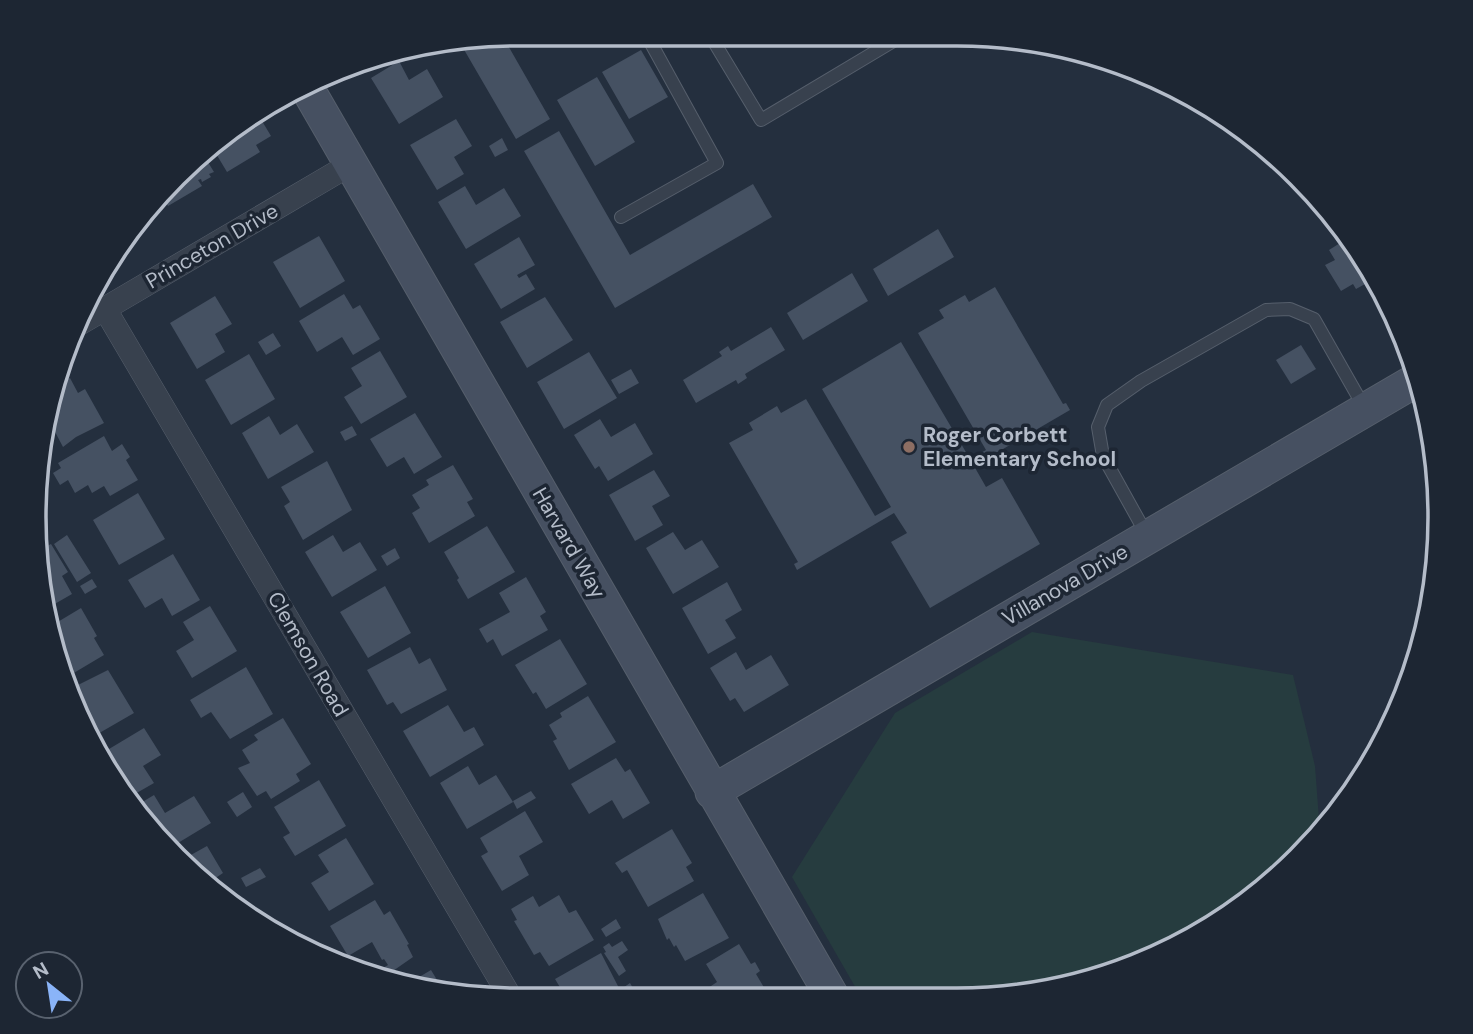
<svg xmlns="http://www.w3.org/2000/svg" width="1473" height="1034" viewBox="0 0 1473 1034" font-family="'DM Sans',sans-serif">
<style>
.green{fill:#263c3f}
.building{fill:#455162}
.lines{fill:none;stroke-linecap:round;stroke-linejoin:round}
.lane-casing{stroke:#565f6c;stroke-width:14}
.street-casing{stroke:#565f6c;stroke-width:24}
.secondary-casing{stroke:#565f6c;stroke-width:35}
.lane{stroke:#38414e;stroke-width:12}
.street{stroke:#38414e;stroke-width:23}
.secondary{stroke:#465061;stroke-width:33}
.education-dot{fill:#8d6e63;stroke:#1d2633;stroke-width:2.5}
.labels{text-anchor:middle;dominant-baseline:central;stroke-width:7;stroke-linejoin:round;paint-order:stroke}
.street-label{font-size:21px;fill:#b4bcc9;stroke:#1d2633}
.poi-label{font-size:21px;font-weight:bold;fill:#b4bcc9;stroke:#1d2633;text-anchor:start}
.rim{fill:none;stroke:#b4bcc9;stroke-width:3.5}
</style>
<rect width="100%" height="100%" fill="#242f3e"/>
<!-- green -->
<path class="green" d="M1032 632 1293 675 1315 766 1320 833 1275 880 1170 951 1020 997H861L792 877 895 713Z"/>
<!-- building -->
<path class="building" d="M502 35 550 119 516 139 459 41Z
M641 50 668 97 629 119 602 72Z
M385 53 387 56 360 71 357 65Z
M399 61 409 80 427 69 443 97 399 124 371 78Z
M597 77 635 142 595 166 557 100Z
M256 111 271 136 256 145 260 152 227 172 212 147 249 115Z
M456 119 472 146 454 157 464 174 437 190 410 145Z
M559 131 630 255 753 184 772 217 615 308 524 151Z
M502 138 508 150 495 157 489 146Z
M203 154 214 172 209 174 211 177 202 182 201 179 198 180 202 186 168 206 160 192Z
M465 186 476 205 504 188 521 216 466 249 438 202Z
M938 229 954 257 888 296 873 269Z
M319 236 345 281 300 308 273 262Z
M519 237 535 265 517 275 519 278 526 274 535 289 501 309 474 264Z
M1348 238 1376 278 1356 289 1353 284 1341 291 1325 265 1335 260 1329 250Z
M852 273 868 301 803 340 787 313Z
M995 287 1063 404 1066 403 1070 410 974 466 986 487 1002 478 1040 544 930 608 891 542 907 533 894 513 797 570 794 564 798 562 729 443 753 430 749 423 777 406 781 413 806 399 875 516 891 507 822 389 901 342 970 459 986 450 918 333 944 318 939 310 965 295 969 302Z
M344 294 353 309 360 305 380 339 353 355 342 337 317 352 299 321Z
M215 296 232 324 215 334 225 352 197 369 170 323Z
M545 297 573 340 527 368 500 322Z
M771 327 785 350 745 374 747 378 738 384 736 380 696 403 683 380 722 356 719 352 728 346 731 351Z
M273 333 281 346 266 355 258 342Z
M1301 345 1316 369 1291 384 1276 360Z
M380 351 407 397 361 424 344 397 362 386 351 368Z
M589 352 617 398 564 429 537 382Z
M249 354 275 399 231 425 205 380Z
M631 369 639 383 619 394 611 380Z
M70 378 78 393 85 389 104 423 76 437 63 447 53 428 43 434 56 386Z
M415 413 442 457 414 474 404 457 387 467 370 439Z
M269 416 280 435 297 424 314 452 268 479 242 433Z
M600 419 611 437 635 423 653 454 608 481 599 466 595 469 574 435Z
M352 426 357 435 345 441 340 432Z
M104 436 112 451 122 444 130 457 126 460 138 480 110 496 104 486 92 493 88 485 75 493 68 480 60 485 53 473 61 468 58 463Z
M327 461 352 510 303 540 284 506 290 502 281 487Z
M453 465 473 499 467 502 475 516 429 543 412 513 420 508 412 495 429 485 426 480Z
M654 470 670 496 652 506 663 525 635 541 609 495Z
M138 493 165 539 119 565 93 520Z
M487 526 515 572 468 599 457 580 459 578 444 552Z
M673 532 685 550 702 540 719 567 673 594 646 548Z
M67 535 91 573 77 582 54 544Z
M333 535 343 552 360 542 377 570 332 597 305 552Z
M51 544 68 572 62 576 72 594 46 609 37 581V551Z
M395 548 400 558 387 566 381 556Z
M173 554 200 600 172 616 162 598 145 608 128 580Z
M526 577 546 612 540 616 548 630 502 656 493 639 487 643 479 629 510 612 499 593Z
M92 579 97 587 85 594 80 586Z
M727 582 742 610 725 620 736 638 708 654 682 608Z
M385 586 411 633 368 658 340 612Z
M210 606 237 651 192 678 176 651 194 640 183 622Z
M81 608 97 636 94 638 104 655 67 677 51 626Z
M560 639 587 684 546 709 536 692 533 694 515 665Z
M410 647 419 664 430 658 447 690 401 714 393 702 387 705 367 670Z
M736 652 746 670 771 655 789 685 744 712 735 698 730 701 710 668Z
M246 667 273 714 230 739 211 712 201 718 190 700Z
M108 670 134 713 89 739 82 727 70 689Z
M588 696 616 742 569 770 553 741 557 739 549 725 562 717 560 713Z
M448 705 464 732 474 727 484 745 430 777 403 731Z
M283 718 311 764 296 774 300 781 271 799 266 791 257 796 238 768 250 763 242 750 258 740 254 735Z
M144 728 161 755 143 766 154 783 128 798 99 755Z
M616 758 625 772 630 769 650 803 623 819 612 800 589 814 571 784Z
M468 766 479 785 496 775 513 802 467 829 440 783Z
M319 780 346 826 295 856 283 837 290 833 274 807Z
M531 791 536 798 517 809 513 801Z
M243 792 252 807 237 817 227 802Z
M154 795 165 813 194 796 211 823 168 849 154 836 134 807Z
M525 811 543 842 519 856 529 875 502 891 481 856 488 852 480 838Z
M672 829 692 863 686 867 694 881 648 907 627 870 622 873 615 863Z
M346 838 374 884 329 911 311 883 329 872 318 855Z
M207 846 223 873 214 879 224 896 220 899 180 861Z
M260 868 266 877 246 887 241 878Z
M703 893 729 938 685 961 676 945 674 947 669 938 667 940 658 919Z
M559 895 569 913 576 910 594 940 549 966 540 952 534 955 514 921 517 920 511 909 533 896 539 907Z
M244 898 259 924 231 906Z
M375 900 384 915 390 911 409 944 407 945 413 957 380 980 373 974 388 965 384 959 382 960 372 942 348 956 330 926Z
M616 919 621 928 606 937 601 929Z
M622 941 628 950 618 957 626 971 619 976 604 953 606 952 603 947 609 943 612 947Z
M739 944 751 964 755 962 760 971 756 974 766 991 754 998H710L705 990 717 982 706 964Z
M601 953 620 990 630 983 637 995 632 999H567L555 979Z
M431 970 445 993 404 986Z"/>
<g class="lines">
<!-- lane casing -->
<g class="lane-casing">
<path id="lane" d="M711 37 761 120 895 40
M621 217 717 163 647 36
M1148 537 1103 456 1098 427 1107 405 1141 381 1266 310 1290 309 1314 319 1364 407"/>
</g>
<!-- street casing -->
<g class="street-casing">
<path id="street" d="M105 309 512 1000
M72 328 351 164"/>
</g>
<!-- secondary casing -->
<g class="secondary-casing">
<path id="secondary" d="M307 88 833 998
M712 792 1418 379"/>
</g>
<!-- lane -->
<use href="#lane" class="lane"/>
<!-- street -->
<use href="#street" class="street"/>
<!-- secondary -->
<use href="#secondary" class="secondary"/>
</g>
<!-- markers -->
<circle class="education-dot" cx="909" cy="447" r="7"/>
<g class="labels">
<!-- street labels -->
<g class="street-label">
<text transform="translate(212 246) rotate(-30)">Princeton Drive</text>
<text transform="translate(569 543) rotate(60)">Harvard Way</text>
<text transform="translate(1065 585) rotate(-30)">Villanova Drive</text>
<text transform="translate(308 654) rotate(60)">Clemson Road</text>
</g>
<!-- poi labels -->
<g class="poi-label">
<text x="923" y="435">Roger Corbett<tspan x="923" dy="24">Elementary School</tspan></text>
</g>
</g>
<!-- crop -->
<path d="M0 0H1473V1034H0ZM517 46H957A471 471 0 0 1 1428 517V517A471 471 0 0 1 957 988H517A471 471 0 0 1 46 517V517A471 471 0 0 1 517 46Z" fill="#1d2633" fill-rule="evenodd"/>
<path class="rim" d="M517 46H957A471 471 0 0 1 1428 517V517A471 471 0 0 1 957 988H517A471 471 0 0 1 46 517V517A471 471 0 0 1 517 46Z"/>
<!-- north arrow -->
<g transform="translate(49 985) rotate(330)"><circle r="33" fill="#1d2633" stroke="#59626f" stroke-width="2"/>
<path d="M0-5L12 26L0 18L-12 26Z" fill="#8ab4f8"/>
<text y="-10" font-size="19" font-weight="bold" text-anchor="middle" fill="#b4bcc9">N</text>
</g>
</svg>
